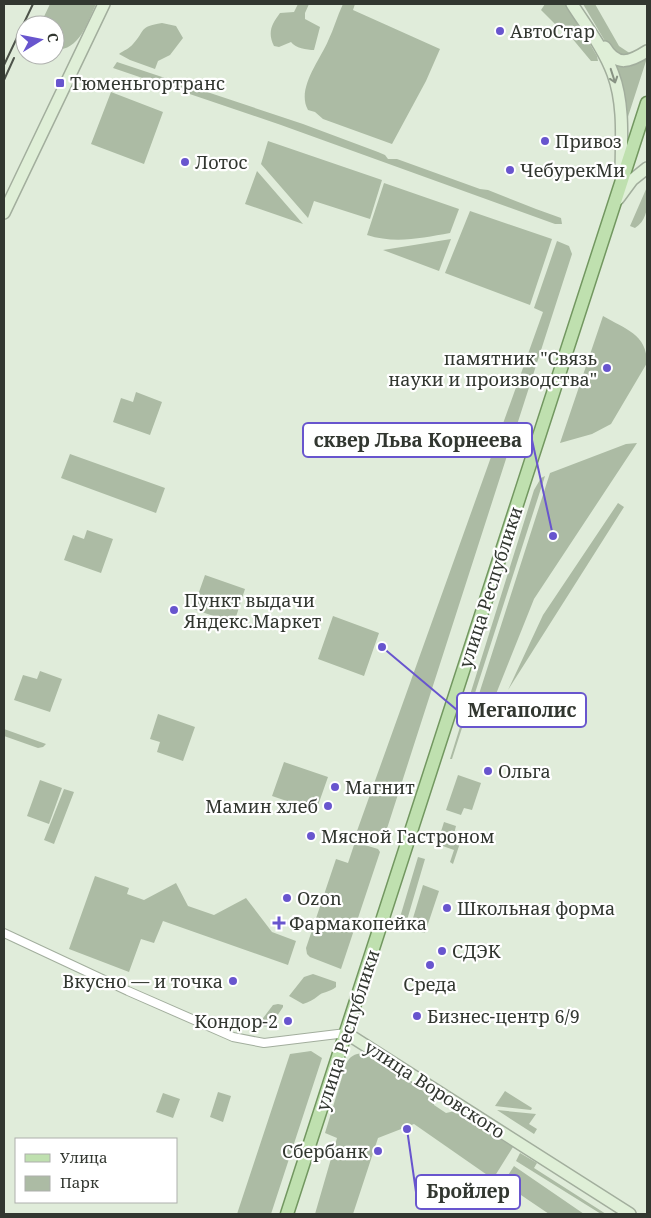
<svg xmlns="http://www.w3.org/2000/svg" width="651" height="1218" viewBox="0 0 651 1218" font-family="'Noto Serif',serif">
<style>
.green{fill:#acbba4}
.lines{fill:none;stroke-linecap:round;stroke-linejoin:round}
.street-casing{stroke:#a2ae9d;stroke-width:10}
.secondary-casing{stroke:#a2ae9d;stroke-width:14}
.primary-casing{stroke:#729760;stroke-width:15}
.street{stroke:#fff;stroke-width:8}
.secondary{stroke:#dfefd7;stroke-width:11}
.primary{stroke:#bfe0af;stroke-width:12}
.rail{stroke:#4d534a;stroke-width:2}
.oneway{stroke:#889384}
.poi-dot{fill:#6855ce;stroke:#fff;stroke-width:2}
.labels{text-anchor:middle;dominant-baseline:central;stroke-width:4.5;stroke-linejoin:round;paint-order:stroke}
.poi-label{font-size:18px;fill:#323730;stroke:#fff;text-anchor:start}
.street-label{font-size:18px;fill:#323730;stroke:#fff}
.leader{fill:none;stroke:#6855ce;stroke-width:2}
.callout-dot{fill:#6855ce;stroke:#fff;stroke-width:2}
.callout{fill:#fff;stroke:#6855ce;stroke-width:2}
.callout-label{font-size:19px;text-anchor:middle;font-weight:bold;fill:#323730}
</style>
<rect width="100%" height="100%" fill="#e0ecda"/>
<!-- green -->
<path class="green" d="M50 4H96C87 23 80 50 55 50V25H40Z
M298 4H309L305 13V19L320 27 314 50C307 50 295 48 291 42L279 47 274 46C267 32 272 24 280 13L294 12Z
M343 4H355L353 10 440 49 426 81 392 144 323 119 315 112 308 110C296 89 320 60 328 41 334 29 337 16 343 4Z
M545 4H566L597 56 598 61H591L566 31 561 30 541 10Z
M583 4H595L619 46 631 54 620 55 609 48Z
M162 23 176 26 183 38 170 55 158 61 155 69 130 60 119 54C123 51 130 48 133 44 146 30 138 27 162 23Z
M647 56V58L625 126 615 65C629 70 636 65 647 56Z
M117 62 303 124 378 152 385 155 388 159H397L480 189 488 190 536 209 561 218 562 224H555L281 125 113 68Z
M111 92 163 112 144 164 91 144Z
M268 141 382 180 370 219 314 201 308 218 261 164Z
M257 171 303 224 245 204Z
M384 183 459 209 450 233C422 238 395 244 367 235Z
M647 187C647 202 650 218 635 228L630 226Z
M470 211 552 239 530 305 445 273Z
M451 239 439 271 383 250Z
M557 241 569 246 572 254 383 841 357 831 543 312 534 308Z
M603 316C625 329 647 334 647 363L611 424 592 434 560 443Z
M136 392 162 402 150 435 113 422 121 398 133 402Z
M637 443 534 599 494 699 479 694 550 473 626 444Z
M70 454 165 488 156 513 61 478Z
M545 476 475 693 472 697 452 759H450L534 490 541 478Z
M618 503 624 507 508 690 543 615Z
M87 530 113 539 101 573 64 560 73 535 84 539Z
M205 575 245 589 234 623 193 609Z
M333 616 379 633 364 676 318 659Z
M40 671 62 679 50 712 14 700 23 675 37 679Z
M158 714 195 727 183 761 157 752 160 742 150 739Z
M4 729 46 744 43 747 38 748 4 736Z
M284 762 328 777 316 811 272 796Z
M458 775 481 783 472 810 464 808 461 815 446 810Z
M40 780 62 788 49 824 27 816Z
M64 789 74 792 54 844 44 840Z
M444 822 456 826 454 834 462 837 453 864 450 862 454 850 437 844Z
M355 842 378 849 380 852 341 969 310 957 307 954 306 948 336 859 348 863Z
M418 857 425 859 405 927 398 924Z
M95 876 129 888 127 894 144 900 176 883 188 906 214 915 246 898 272 932 296 941 288 965 163 921 154 943 141 939 129 972 69 949Z
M423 885 439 891 425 933 410 928Z
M313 974 336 982V987C330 992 322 992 318 996 313 1000 309 1002 303 1004L289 996 304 977Z
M278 1004 283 1005V1007L277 1016 275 1027 257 1026 273 1005Z
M311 1051 322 1058 271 1214H237L290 1054Z
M363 1053 434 1098V1105L446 1113 455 1111 513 1147 493 1179 414 1124 378 1138 353 1214H315L337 1138 325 1133 346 1064C350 1056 354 1054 363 1053Z
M505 1091 532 1108 531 1110 495 1106Z
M218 1092 231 1096 223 1122 210 1117Z
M163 1093 180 1099 173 1118 156 1112Z
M497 1110 536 1114 529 1124 537 1129 534 1134Z
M520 1153 537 1163 534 1168 606 1214H601L516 1161Z
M514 1166 584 1214H549L503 1183Z"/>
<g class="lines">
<!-- street casing -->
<g class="street-casing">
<path id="street" d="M4 933 128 991 233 1037 264 1043 346 1033"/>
</g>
<!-- secondary casing -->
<g class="secondary-casing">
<path id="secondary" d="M572 4C586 26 604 49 613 74 625 106 621 144 621 177
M605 47C617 67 630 62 647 51
M618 199 632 180 647 168
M4 213 104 4
M346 1033 630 1214"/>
</g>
<!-- primary casing -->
<g class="primary-casing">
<path id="primary" d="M287 1214 647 103"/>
</g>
<!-- street -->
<use href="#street" class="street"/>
<!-- secondary -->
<use href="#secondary" class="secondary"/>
<!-- primary -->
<use href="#primary" class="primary"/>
<!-- rail -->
<path class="rail" d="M4 65 33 4
M4 80 14 58"/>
</g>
<!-- one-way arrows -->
<defs><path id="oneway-shaft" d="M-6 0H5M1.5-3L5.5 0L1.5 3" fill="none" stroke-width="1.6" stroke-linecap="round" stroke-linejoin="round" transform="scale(1.25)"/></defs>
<use class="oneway" href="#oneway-shaft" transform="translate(613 76) rotate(72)"/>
<!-- markers -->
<g class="poi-dot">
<circle cx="500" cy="31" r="5"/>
<rect x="55" y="78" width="10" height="10" rx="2.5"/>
<circle cx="545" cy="141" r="5"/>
<circle cx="185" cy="162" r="5"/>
<circle cx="510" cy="170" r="5"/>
<circle cx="607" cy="368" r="5"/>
<circle cx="174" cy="610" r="5"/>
<circle cx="488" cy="771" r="5"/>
<circle cx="335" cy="787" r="5"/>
<circle cx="328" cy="806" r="5"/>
<circle cx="311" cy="836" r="5"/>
<circle cx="287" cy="898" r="5"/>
<circle cx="447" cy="908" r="5"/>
<path d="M276.5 915.5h5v5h5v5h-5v5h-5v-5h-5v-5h5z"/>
<circle cx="442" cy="951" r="5"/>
<circle cx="430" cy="965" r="5"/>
<circle cx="233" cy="981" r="5"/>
<circle cx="417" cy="1016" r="5"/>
<circle cx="288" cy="1021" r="5"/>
<circle cx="378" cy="1151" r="5"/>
</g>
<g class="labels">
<!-- poi labels -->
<g class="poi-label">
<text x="510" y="31">АвтоСтар</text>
<text x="70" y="83">Тюменьгортранс</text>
<text x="555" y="141">Привоз</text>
<text x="195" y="162">Лотос</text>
<text x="520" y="170">ЧебурекМи</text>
<text x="597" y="358" text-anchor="end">памятник "Связь<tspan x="597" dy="21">науки и производства"</tspan></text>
<text x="184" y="600">Пункт выдачи<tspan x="184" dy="21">Яндекс.Маркет</tspan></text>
<text x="498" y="771">Ольга</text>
<text x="345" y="787">Магнит</text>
<text x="318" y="806" text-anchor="end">Мамин хлеб</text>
<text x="321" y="836">Мясной Гастроном</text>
<text x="297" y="898">Ozon</text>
<text x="457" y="908">Школьная форма</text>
<text x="289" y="923">Фармакопейка</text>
<text x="452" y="951">СДЭК</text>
<text x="223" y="981" text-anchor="end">Вкусно — и точка</text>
<text x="430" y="984" text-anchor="middle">Среда</text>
<text x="427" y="1016">Бизнес-центр 6/9</text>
<text x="278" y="1021" text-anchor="end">Кондор-2</text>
<text x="368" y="1151" text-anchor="end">Сбербанк</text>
</g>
<!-- street labels -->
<g class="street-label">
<text transform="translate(490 587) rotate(-72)">улица Республики</text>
<text transform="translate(347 1030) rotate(-72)">улица Республики</text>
<text transform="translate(435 1089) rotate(33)">улица Воровского</text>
</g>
</g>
<!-- callouts -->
<path class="leader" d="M553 536L532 440M382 647L457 710M407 1129L416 1192"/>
<g class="callout-dot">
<circle cx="553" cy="536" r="5"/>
<circle cx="382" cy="647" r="5"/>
<circle cx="407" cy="1129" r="5"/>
</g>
<g class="callout">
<rect x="303" y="423" width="229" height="34" rx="5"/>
<rect x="457" y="693" width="129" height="34" rx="5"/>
<rect x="416" y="1175" width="104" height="34" rx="5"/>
</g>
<g class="callout-label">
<text x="418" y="447">сквер Льва Корнеева</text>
<text x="522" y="717">Мегаполис</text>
<text x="468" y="1198">Бройлер</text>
</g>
<!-- border -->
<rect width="651" height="1218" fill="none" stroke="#323730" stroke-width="10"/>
<!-- legend -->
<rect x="15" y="1138" width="162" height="65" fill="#ffffff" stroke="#adafac"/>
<rect x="25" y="1154" width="25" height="8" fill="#bfe0af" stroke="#adafac"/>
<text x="60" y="1163" font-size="15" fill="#323730">Улица</text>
<rect x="25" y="1176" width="25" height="15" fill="#acbba4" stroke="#adafac"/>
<text x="60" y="1188" font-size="15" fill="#323730">Парк</text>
<!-- north arrow -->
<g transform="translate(40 40) rotate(80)"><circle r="24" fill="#ffffff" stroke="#adafac"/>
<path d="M0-4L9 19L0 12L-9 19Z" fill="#6855ce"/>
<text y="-8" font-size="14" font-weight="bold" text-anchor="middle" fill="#323730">С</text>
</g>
</svg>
